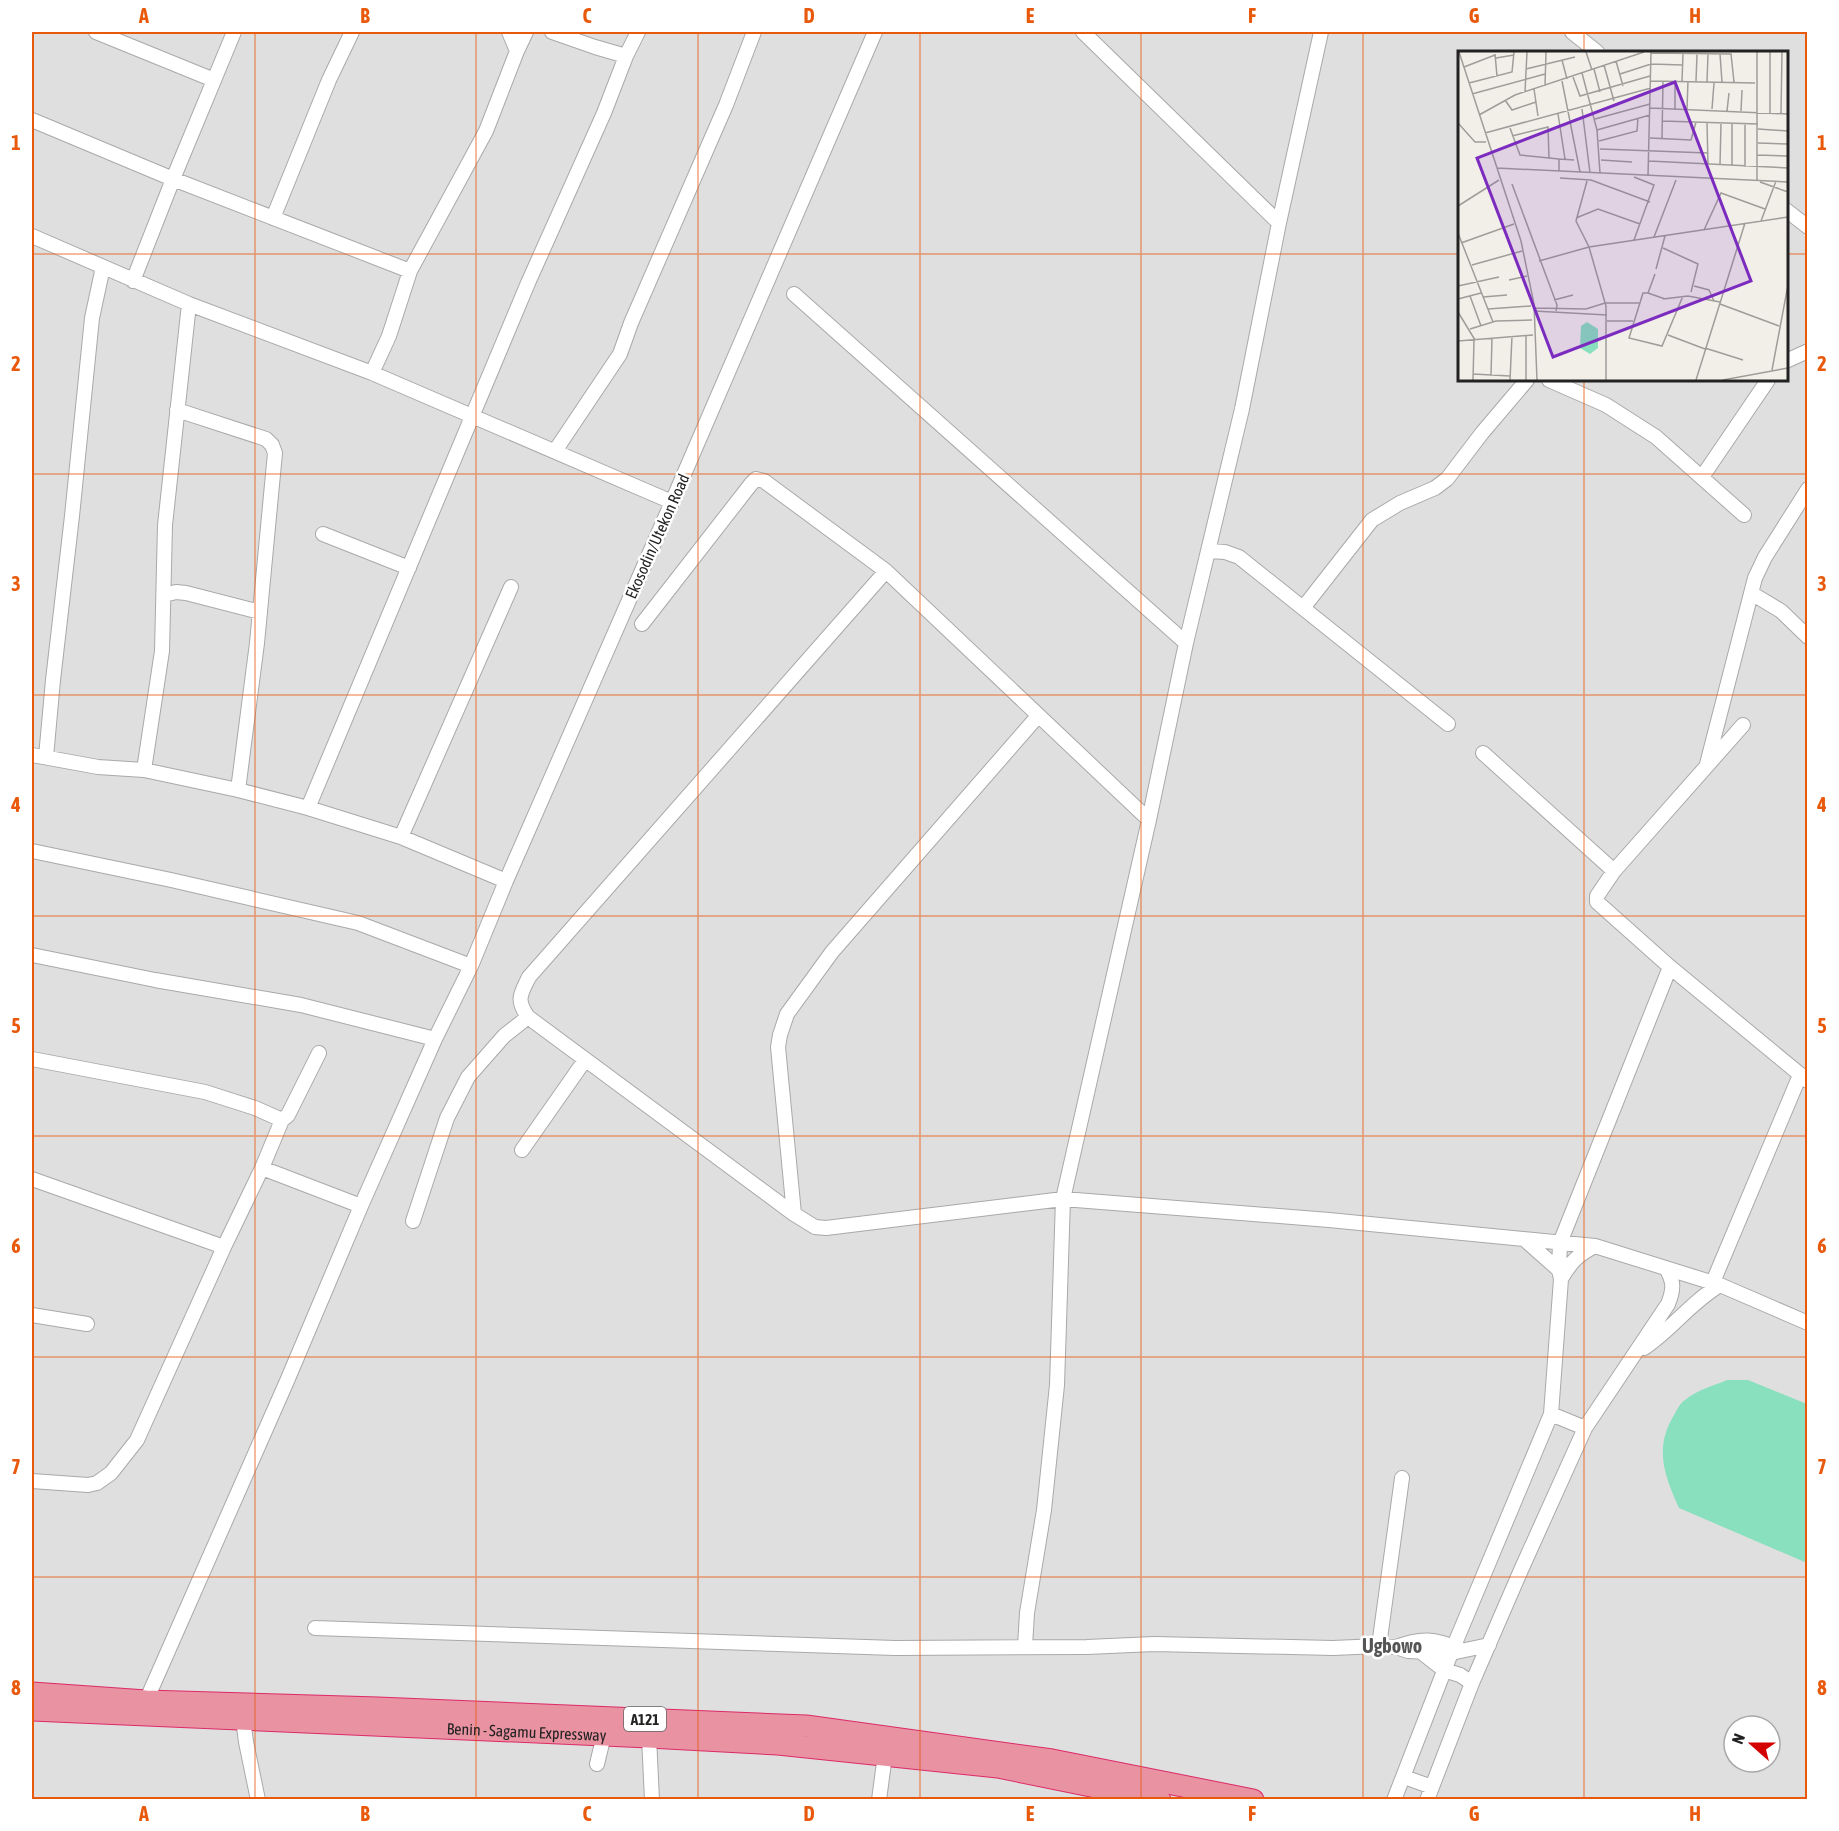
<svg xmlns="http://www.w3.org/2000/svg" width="1839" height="1831" viewBox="0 0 1839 1831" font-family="'Asap Condensed',sans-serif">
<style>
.residential{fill:#e0dfdf;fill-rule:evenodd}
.pitch{fill:#88e0be}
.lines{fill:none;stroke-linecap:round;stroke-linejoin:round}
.minor-casing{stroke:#a9a9a9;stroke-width:16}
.highway-casing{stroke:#dc2a67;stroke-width:23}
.minor{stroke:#fff;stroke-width:14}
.highway{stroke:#e892a2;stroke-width:21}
.grid{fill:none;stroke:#e8590c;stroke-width:1.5;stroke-opacity:0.55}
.labels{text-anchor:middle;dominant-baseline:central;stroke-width:5;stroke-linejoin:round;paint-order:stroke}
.shield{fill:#fff;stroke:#646464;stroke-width:1.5}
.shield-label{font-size:15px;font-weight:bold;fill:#222}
.street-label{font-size:16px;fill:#222;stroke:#fff}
.quarter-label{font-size:20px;font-weight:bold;fill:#555;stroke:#fff}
.inset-road{fill:none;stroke:#9f9d99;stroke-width:1.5}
.view{fill:#7b2cbf;fill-opacity:0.15;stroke:#7b2cbf;stroke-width:3}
.inset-edge{fill:none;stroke:#222;stroke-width:3}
.neatline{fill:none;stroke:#e8590c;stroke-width:2}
.grid-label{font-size:20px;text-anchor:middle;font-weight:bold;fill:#e8590c}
</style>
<rect width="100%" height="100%" fill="#f2efe9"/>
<!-- residential -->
<path class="residential" d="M32 32H1807V1799H32ZM1460 52H1786V380H1460ZM1734 1726H1770V1762H1734Z"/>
<!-- pitch -->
<path class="pitch" d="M1727 1380H1748L1807 1404V1563L1679 1508C1664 1475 1654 1448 1674 1415 1677 1410 1680 1403 1685 1400 1697 1390 1713 1386 1727 1380Z"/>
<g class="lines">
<!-- minor casing -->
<g class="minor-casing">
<path id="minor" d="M96 32 214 80
M552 32 595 47 626 56
M1083 32 1279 223
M1572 32 1597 52
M517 51 526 32
M32 120 173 179 410 271
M1786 210 1808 227
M273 218 329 80 352 32
M32 236 189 304 372 373 672 502
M133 281 173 179 234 32
M794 294 1186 643
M1786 361 1808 351
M372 373 389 336 410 271 486 131 517 51 509 32
M1549 380 1606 405 1656 437 1744 515
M177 410 266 439 272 445 275 453 257 643 238 790
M555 451 620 354 631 323 726 105 754 32
M1702 477 1768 380
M323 534 409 568
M1209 551 1225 552 1239 557 1448 724
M886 571 529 977C520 995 516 1000 528 1017L794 1214 815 1227 826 1228 1063 1199 1329 1220 1595 1246 1720 1285 1808 1323
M1751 593 1781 611 1808 637
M164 595 176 592 186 593 260 612
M1303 608 1372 520 1400 503 1435 488 1447 479 1482 433 1527 380
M642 624 751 484 756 479 764 481 886 571 1149 820
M1743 725 1614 871 1597 896V902L1670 967 1808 1081
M1483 753 1614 871
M32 755 98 767 144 770 238 790 308 808 401 837 506 881
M46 757 53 680 72 516 92 318 103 267
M1707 764 1755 578 1765 557 1808 489
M144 770 162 651 165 525 189 304
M308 808 528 283 604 113 626 56 638 32
M401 837 511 587
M32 851 171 880 358 923 471 966
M32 955 155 980 301 1005 435 1039
M319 1053 288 1115 282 1120 262 1168 361 1206
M32 1059 205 1092 255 1108 282 1120
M522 1150 585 1060
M32 1179 224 1247
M794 1214 778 1047 780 1035 787 1014 832 952 1038 716
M413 1221 447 1118 468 1077 504 1036 528 1017
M1524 1239 1559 1270
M1561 1279C1571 1262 1577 1255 1595 1246
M1713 1282 1800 1075
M32 1315 87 1324
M1644 1348C1671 1330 1691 1302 1720 1285
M1551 1414 1585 1428
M32 1481 88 1485 97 1483 111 1473 137 1440 224 1247 262 1168
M315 1628 895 1648 1087 1647 1154 1644 1333 1648 1379 1646 1396 1647 1408 1651 1451 1653 1489 1645
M1025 1646 1027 1613 1044 1510 1057 1385 1063 1199 1149 820 1186 643 1242 409 1279 223 1321 32
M1379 1646 1402 1478
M1396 1647C1422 1637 1434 1639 1460 1649
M1421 1652 1444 1670 1460 1675 1472 1683
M146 1701 287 1381 361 1206 435 1039 471 966 506 881 672 502 875 32
M243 1719 246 1742 258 1800
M649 1737 652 1800
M597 1764 604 1735
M1404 1777 1432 1787
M879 1800 885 1755
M1394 1800 1451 1653 1551 1414 1561 1279 1559 1270 1560 1243 1670 967
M1427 1800 1472 1683 1521 1570 1585 1428 1668 1304C1674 1289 1674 1282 1666 1268"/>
</g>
<!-- highway casing -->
<g class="highway-casing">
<g id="highway">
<path d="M32 1693 146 1701 378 1708 806 1726 1052 1760 1253 1800"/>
<path id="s1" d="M32 1710 649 1737 778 1744 998 1767 1160 1800"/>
</g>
</g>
<!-- minor -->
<use href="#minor" class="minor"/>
<!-- highway -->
<use href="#highway" class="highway"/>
</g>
<!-- grid -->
<path class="grid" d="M255 32V1800M476 32V1800M698 32V1800M920 32V1800M1141 32V1800M1363 32V1800M1584 32V52M32 254H1460M1786 254H1808M1584 380V1800M32 474H1808M32 695H1808M32 916H1808M32 1136H1808M32 1357H1808M32 1577H1808"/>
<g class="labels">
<!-- shield labels -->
<rect class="shield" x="624" y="1707" width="42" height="24" rx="4.5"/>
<g class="shield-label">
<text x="645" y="1719">A121</text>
</g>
<!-- street labels -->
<g class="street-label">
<text transform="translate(657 536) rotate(-66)">Ekosodin/Utekon Road</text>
<text stroke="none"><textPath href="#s1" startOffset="495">Benin - Sagamu Expressway</textPath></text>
</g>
<!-- quarter labels -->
<g class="quarter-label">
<text x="1392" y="1645">Ugbowo</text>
</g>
</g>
<!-- overview -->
<g transform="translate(1458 51)">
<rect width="330" height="330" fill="#f2efe9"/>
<path d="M129 271 140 278V297L132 303 122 297 123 275Z" fill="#88e0be"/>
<path class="inset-road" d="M1 1 63 190 76 253 79 329M128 1 134 19M299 1V129M193 2 273 3 276 31M37 3 39 25M262 3 264 31M38 7 56 4M104 9 109 28M158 10 165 35M146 14 156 50M6 16 37 4M68 18 117 6M136 18 142 41M124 22 139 79 142 122M162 23 193 13 225 14M115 26 122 45 192 25M104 30 122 121M193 30 297 32M224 30 225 3M238 30 239 3M249 31 250 3M11 32 54 21 56 1M87 35 88 1M76 38 80 65M67 41 69 1M14 43 87 23M47 49 54 59 78 51M192 57 330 63M124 58 132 122M217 58V30M229 58 230 30M254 58 256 32M269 60 271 42M283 60 284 39M312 62V1M323 62 324 1M100 63 107 108M21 64 57 44 186 1M137 68 192 53M204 70 300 73M0 72 17 91H28M249 72 250 114M287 73V116M52 77 62 104 101 108M300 78 330 80M139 79 192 64M27 82 193 37M54 85 90 76 91 107M192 87 233 89 238 71M204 87 205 30M141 90 179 80 180 67M300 92 330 93M142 98 250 102M299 104 330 105M143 109 174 111M191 110 330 117M262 114 263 72M274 115V73M39 117 330 131M101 120V108L116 109M190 125 193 1M102 127 133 129 192 151M129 130 118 170 131 196 148 255V329M302 131 330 141M54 133 99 254 98 260M0 155 41 129M118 167 140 158 182 173M303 170 318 130M246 179 263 142 307 158M0 182 35 271M196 186 218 129M176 189 196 134 176 126M3 192 56 173M205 197 240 213 233 241M81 210 131 196 330 166M14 214 64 200M198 218 207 185M197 223 190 242H185L171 287 204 295 225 245M51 229 69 225M0 235 41 226M236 235 251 239 256 250M190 242 207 248M12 245 23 275M25 246 49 244M0 248 23 242M205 248 230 245 262 251M96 249 115 244M262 253 321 275M76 257 128 258 147 252H181M30 258 73 255M76 260 149 264M0 261 17 289M149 270H175M12 278 38 270 74 269M210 284 247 298M0 290 75 284M247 297 285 309M314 319 330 234M15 323 52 325M33 324 34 287M15 329 16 289M52 329 54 285M68 329V284M238 329 287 172M265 329 330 317"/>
<path class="view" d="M217 31 293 230 95 306 19 107Z"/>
<rect width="330" height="330" class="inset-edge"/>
</g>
<!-- border -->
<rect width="1839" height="1831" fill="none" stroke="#ffffff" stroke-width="66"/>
<!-- north arrow -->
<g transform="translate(1752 1744) rotate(291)"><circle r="28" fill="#ffffff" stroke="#a7a7a7" stroke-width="1.5"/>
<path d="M0-4.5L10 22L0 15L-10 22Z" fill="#d40000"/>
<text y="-9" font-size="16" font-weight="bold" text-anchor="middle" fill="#222222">N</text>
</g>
<rect x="33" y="33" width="1773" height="1765" class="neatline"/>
<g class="grid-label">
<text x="144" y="23">A</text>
<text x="365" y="23">B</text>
<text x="587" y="23">C</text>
<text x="809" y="23">D</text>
<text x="1030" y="23">E</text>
<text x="1252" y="23">F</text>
<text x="1474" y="23">G</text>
<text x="1695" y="23">H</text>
<text x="16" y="150">1</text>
<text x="1822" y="150">1</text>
<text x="16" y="371">2</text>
<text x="1822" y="371">2</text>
<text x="16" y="591">3</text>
<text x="1822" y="591">3</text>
<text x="16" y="812">4</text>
<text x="1822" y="812">4</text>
<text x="16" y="1033">5</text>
<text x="1822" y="1033">5</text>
<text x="16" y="1253">6</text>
<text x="1822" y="1253">6</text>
<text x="16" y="1474">7</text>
<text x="1822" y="1474">7</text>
<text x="16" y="1695">8</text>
<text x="1822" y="1695">8</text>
<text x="144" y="1821">A</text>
<text x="365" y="1821">B</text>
<text x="587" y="1821">C</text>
<text x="809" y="1821">D</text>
<text x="1030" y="1821">E</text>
<text x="1252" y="1821">F</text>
<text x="1474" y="1821">G</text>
<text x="1695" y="1821">H</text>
</g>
</svg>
